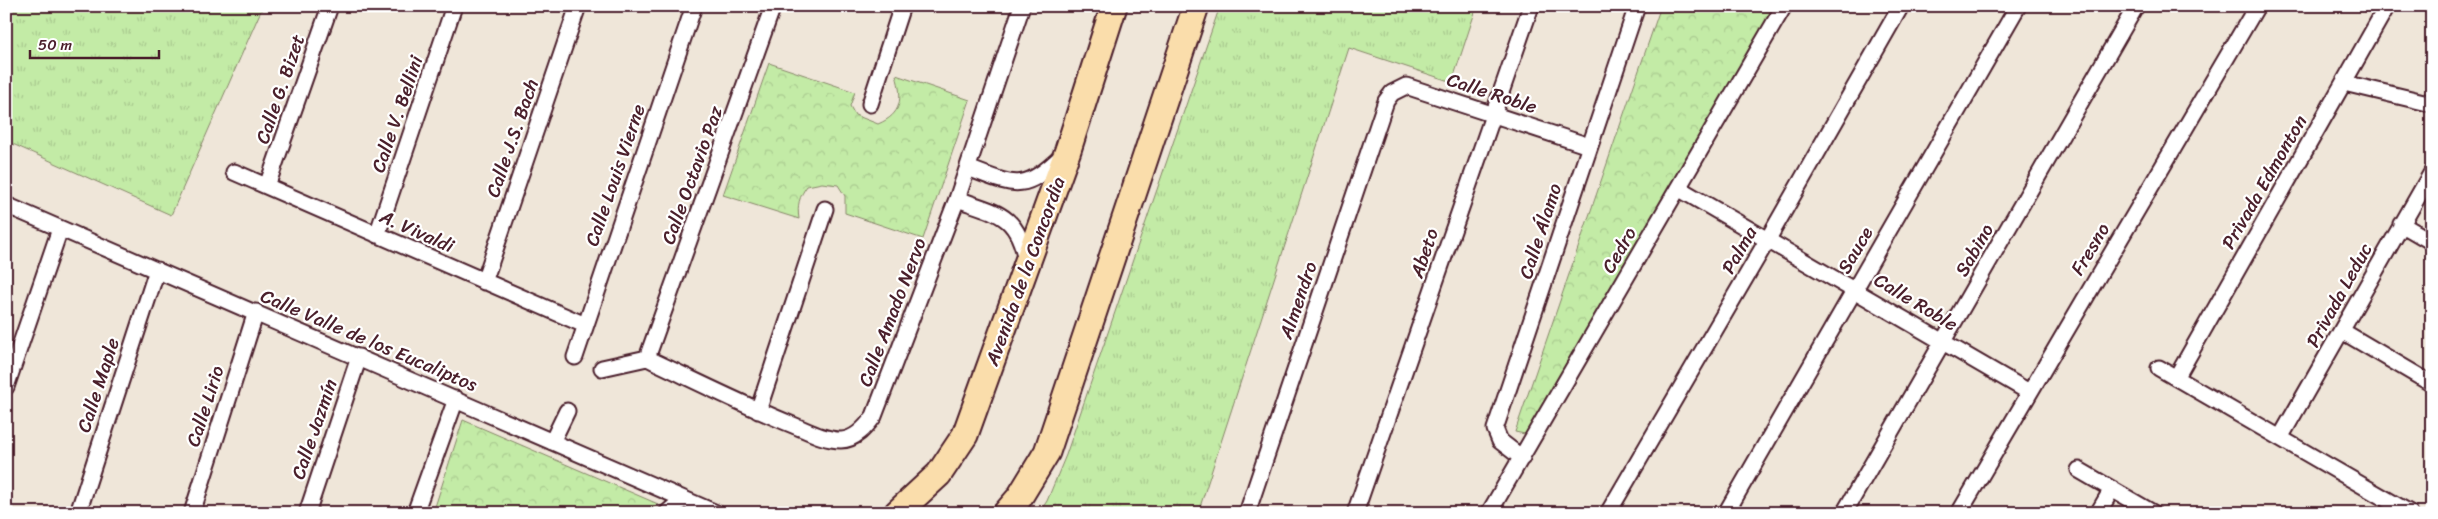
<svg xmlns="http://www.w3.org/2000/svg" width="2438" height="519" viewBox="0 0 2438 519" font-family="Sriracha,sans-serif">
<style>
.grass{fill:url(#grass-tufts);stroke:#868568}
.forest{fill:url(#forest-crowns);stroke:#868568}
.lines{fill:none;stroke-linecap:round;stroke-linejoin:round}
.street-casing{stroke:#4a1f2b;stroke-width:19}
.primary-casing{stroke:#4a1f2b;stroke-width:29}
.street{stroke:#fff;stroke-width:15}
.primary{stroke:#faddab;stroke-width:25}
.labels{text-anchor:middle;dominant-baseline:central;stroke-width:4.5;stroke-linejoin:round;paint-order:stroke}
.street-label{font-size:19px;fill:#4a1f2b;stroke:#fff}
</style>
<defs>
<pattern id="grass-tufts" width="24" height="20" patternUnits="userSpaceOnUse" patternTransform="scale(1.25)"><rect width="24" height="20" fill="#c3eba6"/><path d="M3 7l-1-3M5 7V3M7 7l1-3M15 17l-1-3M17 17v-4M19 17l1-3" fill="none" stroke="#a9c98f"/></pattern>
<pattern id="forest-crowns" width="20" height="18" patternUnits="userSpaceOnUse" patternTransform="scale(1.25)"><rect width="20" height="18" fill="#c3eba6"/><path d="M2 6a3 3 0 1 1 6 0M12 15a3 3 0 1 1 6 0" fill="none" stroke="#a9c98f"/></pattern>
</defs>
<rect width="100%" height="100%" fill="#efe6d9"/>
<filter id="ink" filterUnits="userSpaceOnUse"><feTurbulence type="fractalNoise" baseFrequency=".02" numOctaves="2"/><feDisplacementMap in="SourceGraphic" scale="10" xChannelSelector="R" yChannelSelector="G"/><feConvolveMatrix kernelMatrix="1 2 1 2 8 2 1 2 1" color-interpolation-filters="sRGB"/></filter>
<g filter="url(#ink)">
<!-- grass -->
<path class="grass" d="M6 6H263L171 215 6 141Z
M1220 6H1477L1452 82 1349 48 1198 513H1039L1047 501 1066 455Z"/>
<!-- forest -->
<path class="forest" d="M1661 6H1777L1530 435 1515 432Z
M769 63 855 92 850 106 855 115 878 124C902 114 903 99 896 75L970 100 923 239 845 213V196L838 185 822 183 807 186C799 197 797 205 799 219L723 195Z
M463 420 658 504 647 513H433Z"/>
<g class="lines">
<!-- street casing -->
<g class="street-casing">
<path id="street" d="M2344 83 2432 104
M870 104 902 6
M968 168C1015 186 1023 193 1062 156
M234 172 585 325
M267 186 330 6
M1678 188 2029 392
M957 199C997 213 1018 214 1026 261
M6 205 716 513
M2401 224 2432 242
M377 235 454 6
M484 282 578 6
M2342 331 2432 384
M575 357 694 6
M647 358C696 381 743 405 793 425 808 431 824 440 841 440 855 440 866 427 874 416L957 199 1022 6
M647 358 773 6
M602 368 647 358
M2159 368 2410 513
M2176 378 2387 6
M6 387 60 229
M758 411 825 209
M2280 438 2432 172
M552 442 567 411
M1522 458 1500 441 1495 429 1637 6
M2079 470 2153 513
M78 513 157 270
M192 513 256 312
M307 513 359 357
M415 513 456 399
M667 513 683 499
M1247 513 1386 101 1392 93 1406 86 1589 146
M1355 513 1531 6
M1489 513 1784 6
M1608 513 1768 239 1901 6
M1726 513 2018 6
M1844 513 2136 6
M1959 513 2257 6
M2098 513 2112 489"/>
</g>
<!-- primary casing -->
<g class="primary-casing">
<path id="primary" d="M897 513 939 474 965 435 1068 150 1114 6
M1006 513 1019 498 1047 452 1196 6"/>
</g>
<!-- street -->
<use href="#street" class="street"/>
<!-- primary -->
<use href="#primary" class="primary"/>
</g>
</g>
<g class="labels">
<!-- street labels -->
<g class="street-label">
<text transform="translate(280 89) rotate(-71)">Calle G. Bizet</text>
<text transform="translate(1492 93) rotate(18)">Calle Roble</text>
<text transform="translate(397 114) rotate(-71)">Calle V. Bellini</text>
<text transform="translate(512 138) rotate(-71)">Calle J.S. Bach</text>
<text transform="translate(615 175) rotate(-71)">Calle Louis Vierne</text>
<text transform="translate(692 175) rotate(-70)">Calle Octavio Paz</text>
<text transform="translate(2264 182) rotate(-60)">Privada Edmonton</text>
<text transform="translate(417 231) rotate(24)">A. Vivaldi</text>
<text transform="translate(1540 231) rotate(-72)">Calle Álamo</text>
<text transform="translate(2090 249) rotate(-59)">Fresno</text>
<text transform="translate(1619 250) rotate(-60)">Cedro</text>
<text transform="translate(1739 250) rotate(-60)">Palma</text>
<text transform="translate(1855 250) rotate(-60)">Sauce</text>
<text transform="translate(1974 250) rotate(-60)">Sabino</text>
<text transform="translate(1424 253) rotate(-71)">Abeto</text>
<text transform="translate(1025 271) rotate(-70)">Avenida de la Concordia</text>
<text transform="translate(2339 295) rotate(-61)">Privada Leduc</text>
<text transform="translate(1298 300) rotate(-71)">Almendro</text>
<text transform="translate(1916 302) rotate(31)">Calle Roble</text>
<text transform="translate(892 312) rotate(-69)">Calle Amado Nervo</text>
<text transform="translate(369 340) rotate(23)">Calle Valle de los Eucaliptos</text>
<text transform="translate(98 385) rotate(-72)">Calle Maple</text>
<text transform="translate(205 406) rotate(-72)">Calle Lirio</text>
<text transform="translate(314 429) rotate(-71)">Calle Jazmín</text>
</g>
</g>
<!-- margin -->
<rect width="2438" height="519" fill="none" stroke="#fff" stroke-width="25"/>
<rect x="12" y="12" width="2413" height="494" fill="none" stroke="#4a1f2b" stroke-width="2" filter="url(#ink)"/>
<!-- scale -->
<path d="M30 50v8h129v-8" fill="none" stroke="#4a1f2b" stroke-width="2.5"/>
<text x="38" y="50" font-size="15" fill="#4a1f2b" stroke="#ffffff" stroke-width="4" paint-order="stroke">50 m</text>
</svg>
